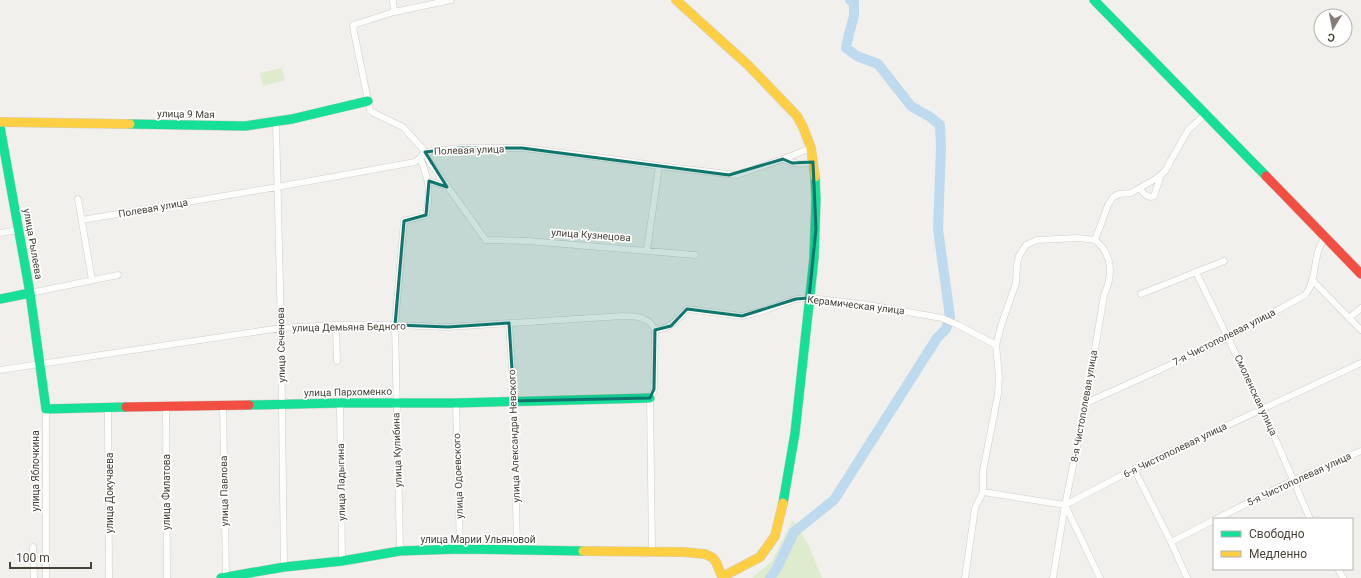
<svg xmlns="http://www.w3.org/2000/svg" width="1361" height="578" viewBox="0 0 1361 578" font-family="Roboto,sans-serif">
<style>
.green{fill:#deebcd}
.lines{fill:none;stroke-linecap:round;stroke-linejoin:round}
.river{stroke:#bedaee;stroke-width:10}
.street-casing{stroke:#cfcec9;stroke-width:7}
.fast-casing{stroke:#d0cdc3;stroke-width:10}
.slow-casing{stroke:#d0cdc3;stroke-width:10}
.jam-casing{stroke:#d0cdc3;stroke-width:10}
.street{stroke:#fdfdfc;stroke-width:6}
.fast{stroke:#16e098;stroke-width:9}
.slow{stroke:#ffcf43;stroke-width:9}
.jam{stroke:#f24e42;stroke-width:9}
.marked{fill:#0f766e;fill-opacity:0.2;stroke:#0f766e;stroke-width:3;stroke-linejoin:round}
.labels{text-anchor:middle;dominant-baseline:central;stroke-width:3.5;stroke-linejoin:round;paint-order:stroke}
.street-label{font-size:10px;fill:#484238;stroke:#fff}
</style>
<rect width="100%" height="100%" fill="#f1f0ec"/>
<!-- green -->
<path class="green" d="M282 68 285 80 263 86 260 73Z
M793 520 809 546 822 578H752L772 561Z"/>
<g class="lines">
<!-- river -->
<path class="river" d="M850 0 854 2V16L849 34 846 48 857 56 878 64 911 106 930 117 940 125 941 147 938 229 950 317
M770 578 777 568 794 532 834 500 937 338 946 329 948 323"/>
<!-- street casing -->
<g class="street-casing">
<path id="street" d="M393 0 394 12
M451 0 394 12 353 25 354 32 370 110 374 113 403 127 423 149 429 161 486 240 528 241 695 255
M276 123 281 328 284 567
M783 159C794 164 802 165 813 162
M429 181 448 187
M1140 188C1143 193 1148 199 1154 196L1161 175
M78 199 92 280
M82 220 277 187 415 162 420 158 425 152 460 148H522L619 160 659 166 737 175 783 159 811 148
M0 233 19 230
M1095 240 1108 205 1113 197 1119 194 1131 193 1157 178 1165 171 1188 130 1206 114
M647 250 659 166
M1196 272 1262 408 1310 519
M1312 280 1361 330
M30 293 118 275
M1141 294 1224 261
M1349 318 1361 308
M509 323 514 401 517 550
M336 325 337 361
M0 370 281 328 336 325H395L448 327 623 316C635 316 650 317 655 330
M340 403 342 561
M456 403 460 549
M1086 403 1157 371 1229 337 1305 295C1319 279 1311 253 1326 237
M223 405 226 577
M166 406 167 578
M108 408 109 578
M46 409V578
M1134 469 1171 542 1187 578
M983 492 1065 505 1134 469 1361 363
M1065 505 1100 578
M1216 519 1294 480 1361 451
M1171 542 1214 520
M33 547 34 578
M400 551 395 325 404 221 426 215C431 192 429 179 420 158
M652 552 650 398 652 395 654 389 655 330C672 328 676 320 687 309L742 316 759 312 796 299 809 298 862 304 942 318 958 325 996 345
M1338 569 1343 578
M965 578 975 508 983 492V471L998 394 999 377 996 345 1001 326 1016 283 1017 265 1019 256 1026 245 1037 240 1078 238 1095 240
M1053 578 1065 505 1086 403 1104 295C1113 276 1113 254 1095 240"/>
</g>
<!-- fast casing -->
<g class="fast-casing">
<path id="fast" d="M1094 0 1266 176
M130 124 245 126 292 119 368 101
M0 127 30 293 46 409 126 407
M0 299 30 293
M249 405 340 403H456L650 398
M783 503 795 433 814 258 816 199 815 177
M221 578 284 567 342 561 400 551 460 549 583 551"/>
</g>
<!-- slow casing -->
<g class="slow-casing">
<path id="slow" d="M676 0 749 66 797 116 803 127 811 148 815 177
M0 122 130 124
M583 551 683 552 705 554 713 558 716 562 722 577 760 557 775 536 783 503"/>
</g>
<!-- jam casing -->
<g class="jam-casing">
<path id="jam" d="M1266 176 1361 274
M126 407 249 405"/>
</g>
<!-- street -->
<use href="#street" class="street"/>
<!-- fast -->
<use href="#fast" class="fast"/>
<!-- slow -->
<use href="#slow" class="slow"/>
<!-- jam -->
<use href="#jam" class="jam"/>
</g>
<!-- marked area -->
<path class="marked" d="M460 148H522L729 175 783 159 792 163 813 162 816 229 809 298 796 299 742 316 687 309 671 326 655 330 654 389 650 398 514 401 509 323 448 327 395 325 404 221 426 215 429 181 447 187 425 152Z"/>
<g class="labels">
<!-- street labels -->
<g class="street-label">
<text transform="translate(186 114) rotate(1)">улица 9 Мая</text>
<text transform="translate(469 150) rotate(-2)">Полевая улица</text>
<text transform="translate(153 208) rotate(-10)">Полевая улица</text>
<text transform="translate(591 235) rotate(4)">улица Кузнецова</text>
<text transform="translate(33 244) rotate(80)">улица Рылеева</text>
<text transform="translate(856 305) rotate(7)">Керамическая улица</text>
<text transform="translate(349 327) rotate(-1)">улица Демьяна Бедного</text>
<text transform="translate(1224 337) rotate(-27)">7-я Чистополевая улица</text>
<text transform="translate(281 345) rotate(-91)">улица Сеченова</text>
<text transform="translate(348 392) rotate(-1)">улица Пархоменко</text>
<text transform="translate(1256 395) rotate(65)">Смоленская улица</text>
<text transform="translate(1084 406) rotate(-80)">8-я Чистополевая улица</text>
<text transform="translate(514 436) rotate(-92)">улица Александра Невского</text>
<text transform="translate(397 450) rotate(-92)">улица Кулибина</text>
<text transform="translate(1175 450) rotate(-26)">6-я Чистополевая улица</text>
<text transform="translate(35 471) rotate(-90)">улица Яблочкина</text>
<text transform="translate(458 476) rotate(-92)">улица Одоевского</text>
<text transform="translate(1299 479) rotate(-25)">5-я Чистополевая улица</text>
<text transform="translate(341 482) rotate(-91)">улица Ладыгина</text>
<text transform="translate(224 491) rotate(-91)">улица Павлова</text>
<text transform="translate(166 492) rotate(-90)">улица Филатова</text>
<text transform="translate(109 493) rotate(-90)">улица Докучаева</text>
<text x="478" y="539">улица Марии Ульяновой</text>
</g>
</g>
<!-- legend -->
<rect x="1213" y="518" width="140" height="52" fill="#ffffff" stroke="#b6b3af"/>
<rect x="1221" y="531" width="20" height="6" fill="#16e098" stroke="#b6b3af"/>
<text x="1249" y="538" font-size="12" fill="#484238">Свободно</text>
<rect x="1221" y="551" width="20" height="6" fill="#ffcf43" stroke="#b6b3af"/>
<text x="1249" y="558" font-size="12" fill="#484238">Медленно</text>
<!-- north arrow -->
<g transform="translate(1333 28) rotate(190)"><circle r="19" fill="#ffffff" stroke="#b6b3af"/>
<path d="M0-3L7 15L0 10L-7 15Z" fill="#837f77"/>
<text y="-6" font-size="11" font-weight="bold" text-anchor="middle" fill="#484238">С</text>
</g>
<!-- scale -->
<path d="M10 562v6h81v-6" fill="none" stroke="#484238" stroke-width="2"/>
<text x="16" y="562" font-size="12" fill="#484238" stroke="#ffffff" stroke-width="3" paint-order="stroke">100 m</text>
</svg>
